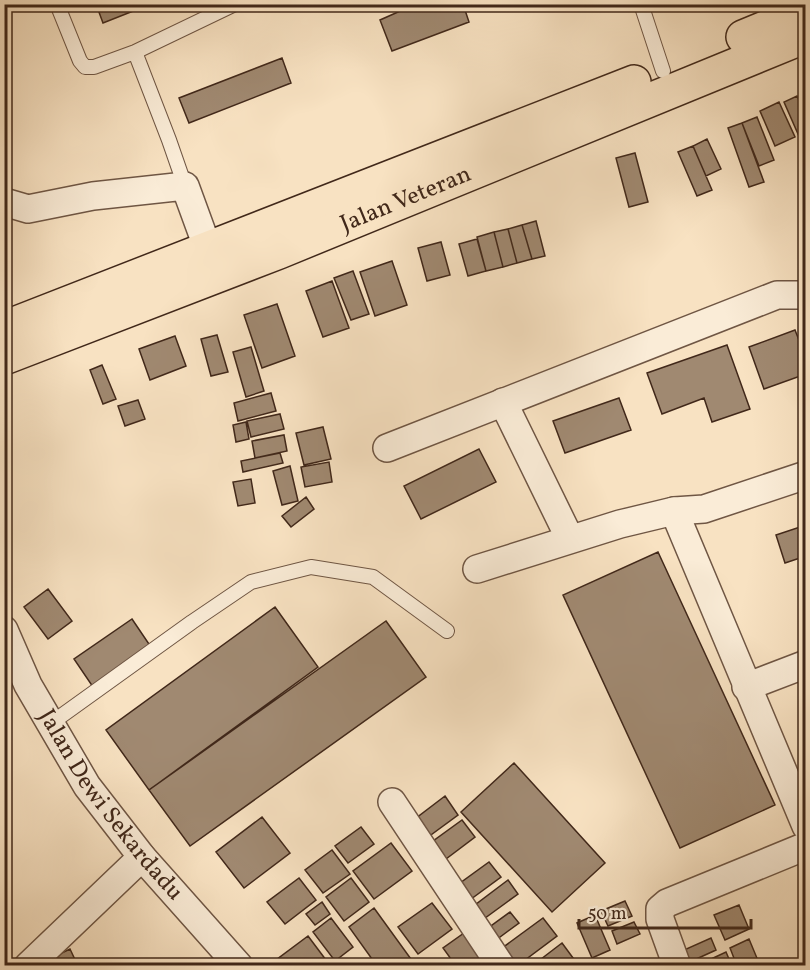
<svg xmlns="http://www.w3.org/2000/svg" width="810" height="970" viewBox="0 0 810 970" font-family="Vollkorn,serif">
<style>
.building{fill:#a08971;stroke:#41281a;stroke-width:1.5}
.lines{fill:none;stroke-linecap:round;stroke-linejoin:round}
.lane-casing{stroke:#6f5644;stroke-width:16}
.street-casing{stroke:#6f5644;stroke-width:30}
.highway-casing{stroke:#41281a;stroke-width:36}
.lane{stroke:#faecd7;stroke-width:14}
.street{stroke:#faecd7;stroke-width:27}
.highway{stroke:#f8e2c2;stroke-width:33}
.labels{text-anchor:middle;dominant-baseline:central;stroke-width:6;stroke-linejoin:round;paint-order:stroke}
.street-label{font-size:24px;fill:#41281a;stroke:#faecd7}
</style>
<rect width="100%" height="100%" fill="#f8e2c2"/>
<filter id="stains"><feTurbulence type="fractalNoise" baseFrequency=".00333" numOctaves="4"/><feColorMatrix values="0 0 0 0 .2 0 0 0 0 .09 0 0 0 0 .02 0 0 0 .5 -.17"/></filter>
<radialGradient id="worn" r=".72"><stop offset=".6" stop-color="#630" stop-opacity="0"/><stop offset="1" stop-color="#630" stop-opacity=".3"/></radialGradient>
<!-- building -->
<path class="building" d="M96 4H151L103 23Z
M416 4H463L469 22 392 51 380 20Z
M282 58 291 83 189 123 179 98Z
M797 96 806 115 805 150 784 102Z
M779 102 795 137 775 146 760 111Z
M757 117 774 160 759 166 742 123Z
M742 123 764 182 749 187 728 128Z
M707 139 721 169 706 176 693 146Z
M693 146 712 190 697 196 678 152Z
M635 153 648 202 629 207 616 158Z
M536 221 545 256 532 259 522 225Z
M522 225 532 259 517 263 508 229Z
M508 229 517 263 503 267 494 232Z
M494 232 503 267 486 271 477 237Z
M477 239 486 271 468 276 459 244Z
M441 242 450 275 427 281 418 248Z
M392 261 407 305 375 316 360 272Z
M353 271 369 314 351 320 334 278Z
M332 281 349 328 323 337 306 291Z
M277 304 295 356 262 368 244 315Z
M795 330 806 358V374L764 389 749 347Z
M217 335 228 372 211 376 201 339Z
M175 336 186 366 150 380 139 349Z
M727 345 750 409 712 422 704 398 662 414 647 373Z
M251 347 264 391 246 397 233 352Z
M102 365 116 399 103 404 90 370Z
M271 393 276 411 238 421 234 403Z
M619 398 631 430 565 453 553 421Z
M138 400 145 419 125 426 118 406Z
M280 414 284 429 251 437 247 421Z
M246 422 249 439 236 442 233 425Z
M323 427 331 459 304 465 296 433Z
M284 435 287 451 255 458 252 441Z
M479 449 496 482 421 519 404 486Z
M280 453 283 463 243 472 241 461Z
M329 462 332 482 305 487 301 467Z
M290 466 298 501 282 505 273 471Z
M251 479 255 503 238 506 233 482Z
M306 497 314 509 291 527 282 516Z
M806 525V556L785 563 776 535Z
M658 552 775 805 680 848 563 595Z
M48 589 72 621 48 639 24 607Z
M275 607 318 667 149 790 106 730Z
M132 619 151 647 93 687 74 659Z
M386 621 426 677 190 846 149 790Z
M514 763 605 863 552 912 461 812Z
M445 796 458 815 424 840 411 822Z
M262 817 290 853 244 888 216 852Z
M462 820 475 837 442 862 429 844Z
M361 827 374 844 348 863 335 846Z
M391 843 412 871 374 899 353 871Z
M332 850 350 874 323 893 305 870Z
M489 862 501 877 467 902 456 886Z
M299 878 316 900 285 924 267 902Z
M351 878 369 902 344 921 326 897Z
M508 880 518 894 481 921 471 908Z
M625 901 632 916 608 926 601 911Z
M322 902 330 914 315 925 306 914Z
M432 903 452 929 418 954 398 927Z
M739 905 749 929 725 940 714 915Z
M374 908 416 966H377L349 927Z
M510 912 519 923 492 943 484 931Z
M595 915 610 950 592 958 577 923Z
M331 918 353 947 335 961 313 932Z
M543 918 557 936 517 966H509L498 951Z
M634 922 640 934 617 944 612 931Z
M464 933 487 966H456L443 948Z
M308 936 329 964 327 966H281L276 960Z
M711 938 716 950 681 966 675 954Z
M749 939 759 963 752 966H737L730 948Z
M562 943 579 966H532Z
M70 949 78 966H48L45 961Z
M726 952 732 966H711L709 960Z"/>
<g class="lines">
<!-- lane casing -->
<g class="lane-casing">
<path id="lane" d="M57 4 80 61 85 67H94L135 52 235 4
M641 4 663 71
M135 52 169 140 185 186
M50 724 192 622 251 582 311 567 373 577 447 631"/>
</g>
<!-- street casing -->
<g class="street-casing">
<g id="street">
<path d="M4 202 28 209 93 196 185 186 208 249"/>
<path d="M503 402 570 539"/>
<path d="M387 448 777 295H806"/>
<path d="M674 511 806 826"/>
<path d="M477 569 620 524 674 511 704 509 806 475"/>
<path id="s1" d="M4 630 28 685 87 786 142 857 239 966"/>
<path d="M746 687 806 664"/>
<path d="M392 802 501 966"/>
<path d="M28 966 142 857"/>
<path d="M677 966 660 919V909L667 903 806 846"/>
</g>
</g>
<!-- highway casing -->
<g class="highway-casing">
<g id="highway">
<path d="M743 37 806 11"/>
<path d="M4 328 634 82"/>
<path id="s2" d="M4 358 279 252 806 36"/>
</g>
</g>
<!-- lane -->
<use href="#lane" class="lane"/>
<!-- street -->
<use href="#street" class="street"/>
<!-- highway -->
<use href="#highway" class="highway"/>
</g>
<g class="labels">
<!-- street labels -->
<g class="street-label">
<text stroke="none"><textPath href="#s2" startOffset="432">Jalan Veteran</textPath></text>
<text stroke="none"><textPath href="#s1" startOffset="206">Jalan Dewi Sekardadu</textPath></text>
</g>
</g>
<!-- margin -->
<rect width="810" height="970" fill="none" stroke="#f8e2c2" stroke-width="24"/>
<rect x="6" y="6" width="798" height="958" fill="none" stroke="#41281a" stroke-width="3"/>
<rect x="12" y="12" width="786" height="946" fill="none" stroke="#41281a" stroke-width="1.5"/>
<!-- scale -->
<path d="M579 919v9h172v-9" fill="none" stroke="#41281a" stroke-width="3"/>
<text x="588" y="919" font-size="18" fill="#41281a" stroke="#faecd7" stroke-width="4.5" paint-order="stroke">50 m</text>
<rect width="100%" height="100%" filter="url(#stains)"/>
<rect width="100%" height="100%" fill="url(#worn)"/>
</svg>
